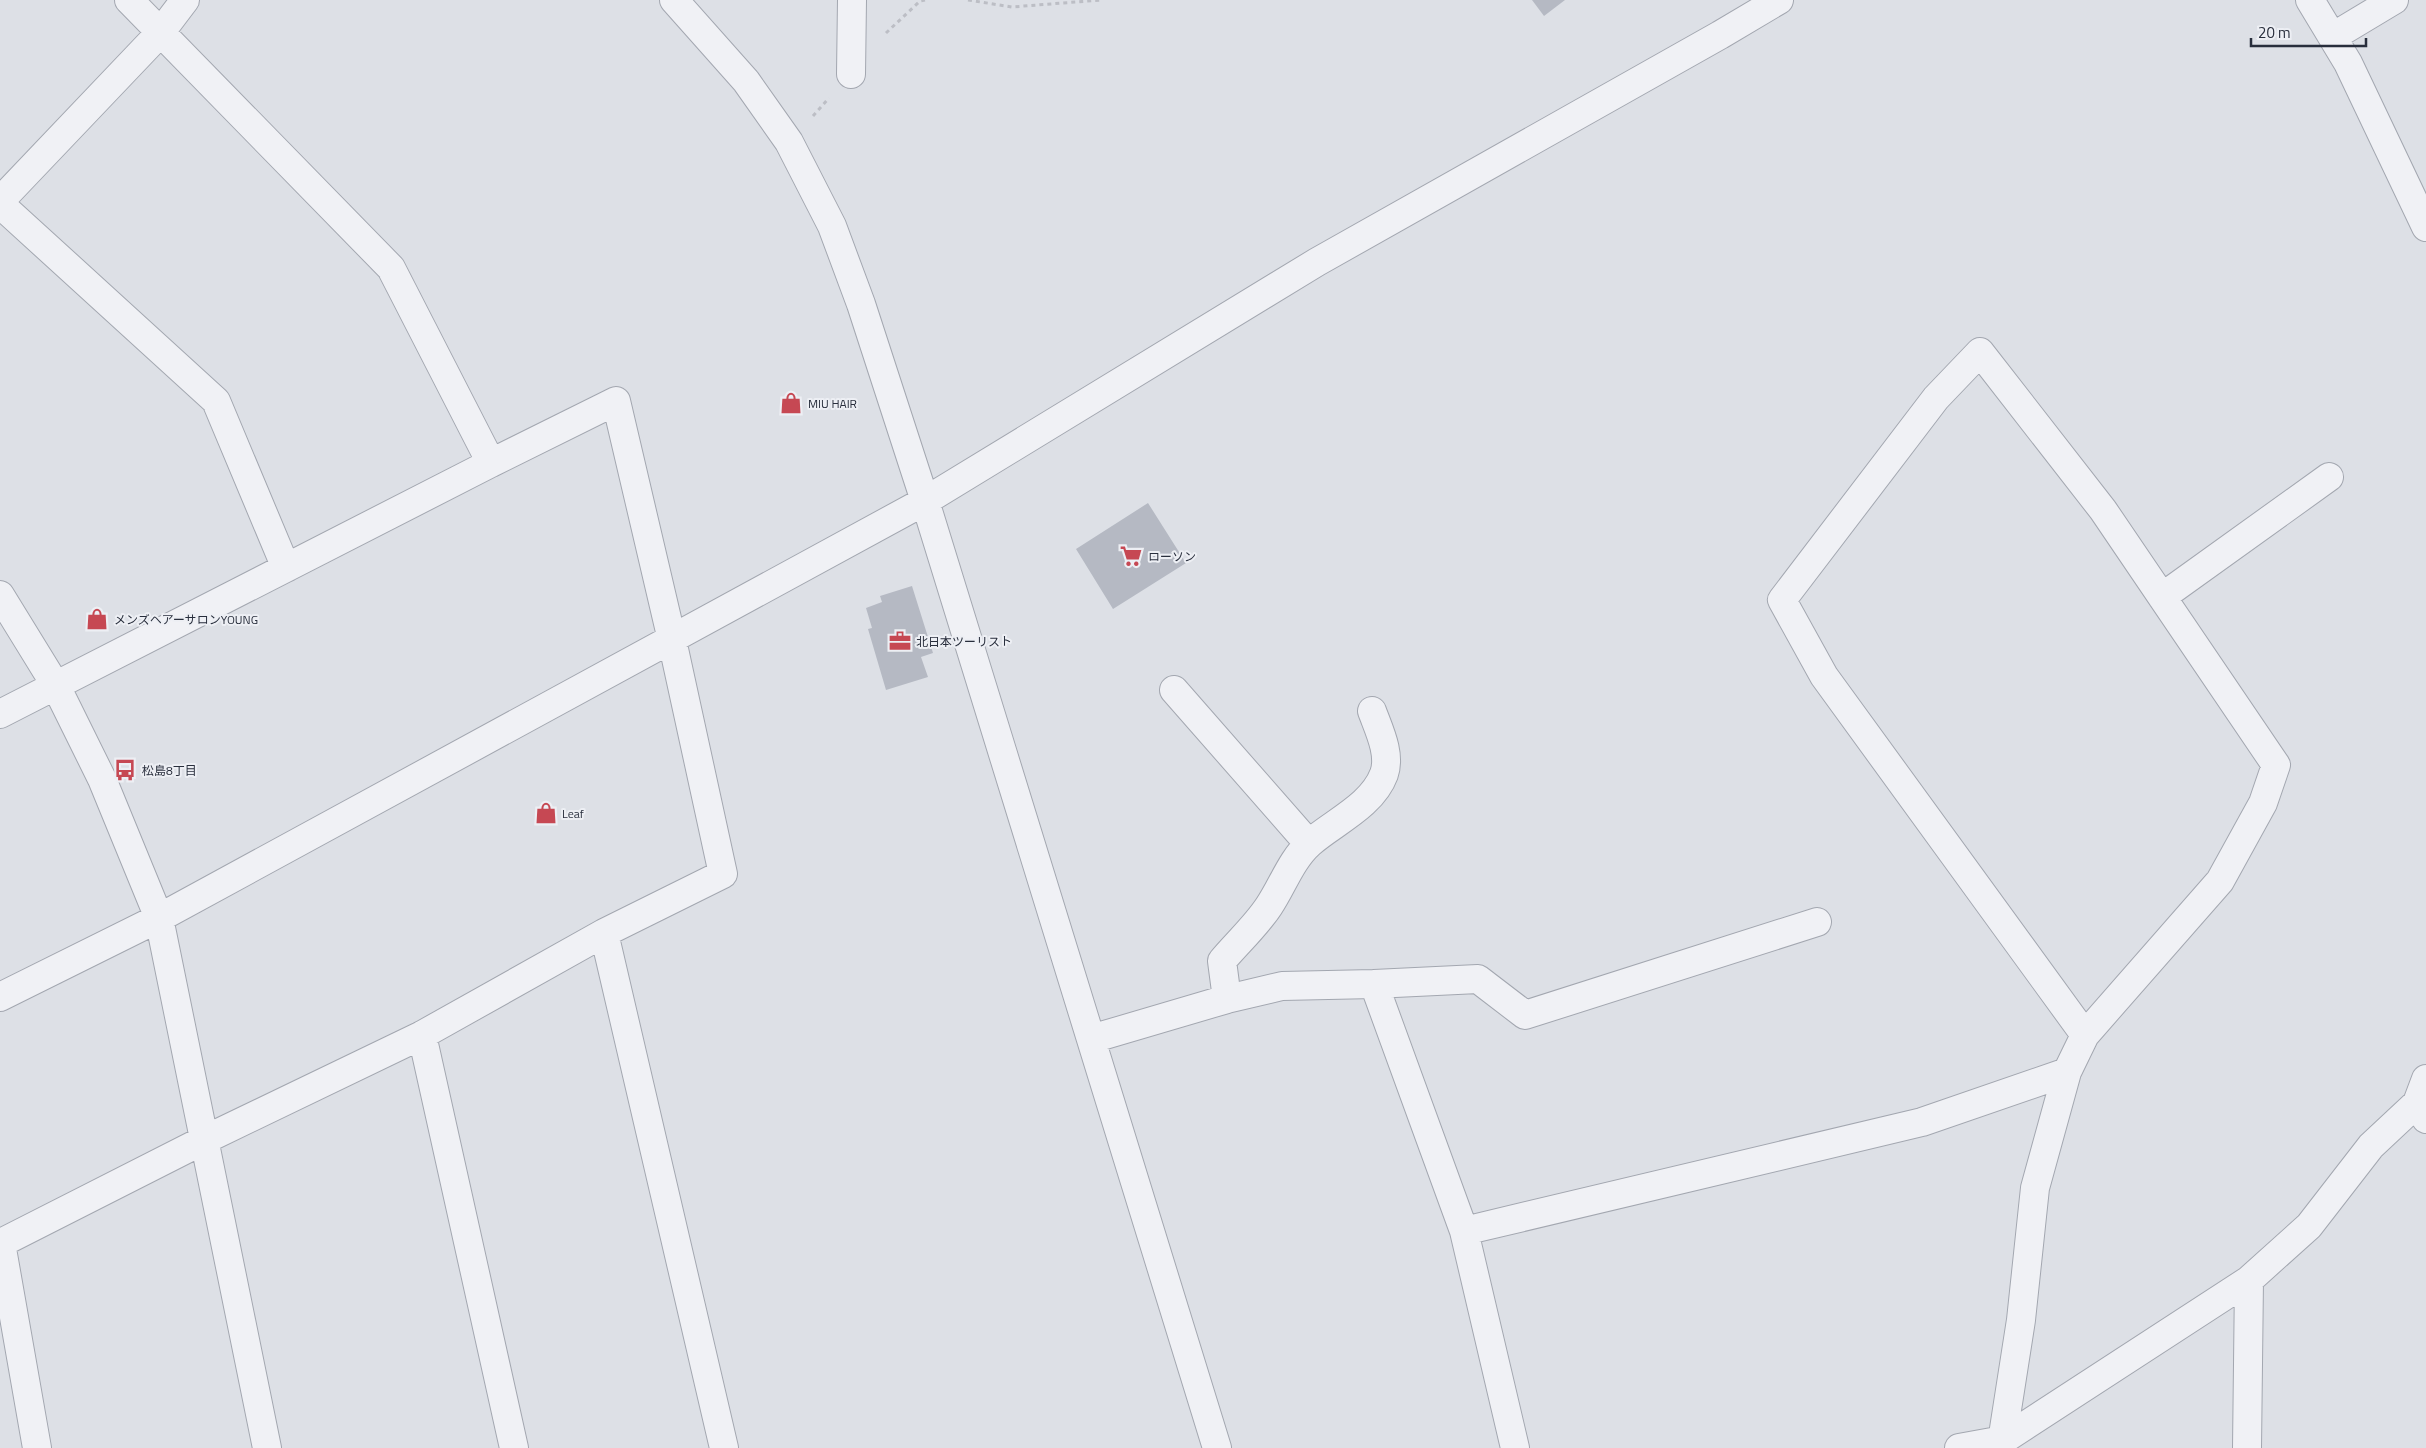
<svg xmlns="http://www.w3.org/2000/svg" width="2426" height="1448" viewBox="0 0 2426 1448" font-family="'Titillium Web','Noto Sans JP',sans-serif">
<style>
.building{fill:#b5b9c3}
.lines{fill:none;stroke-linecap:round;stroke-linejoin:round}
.minor-casing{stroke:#a3a7b0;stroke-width:30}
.path{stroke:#bcbec5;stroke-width:3;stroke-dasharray:4 4;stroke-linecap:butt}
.minor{stroke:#f0f1f5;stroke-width:28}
.labels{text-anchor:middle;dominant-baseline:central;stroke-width:4;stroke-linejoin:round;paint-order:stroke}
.poi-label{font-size:12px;fill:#282e3c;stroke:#edeff4;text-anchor:start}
</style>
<rect width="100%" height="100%" fill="#dde0e6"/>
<!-- building -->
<path class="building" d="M1532 0H1565L1544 16Z
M1148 503 1186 563 1113 609 1076 549Z
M912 586 933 653 921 657 928 677 886 690 868 629 872 628 866 608 882 602 880 596Z"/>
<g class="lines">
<!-- minor casing -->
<g class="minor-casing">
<path id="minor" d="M129 0 391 268 491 463 616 401 672 640 723 874 604 933 724 1448
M674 0 746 81 789 142 832 226 861 304 925 501 1217 1448
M2310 0 2348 63 2426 227
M2334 36 2394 0
M851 74 852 0
M0 201 160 33 185 0
M0 204 216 401 286 568
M1980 352 2103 510 2276 765 2263 803 2220 881 2085 1035 1824 676 1782 600 1936 398Z
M0 595 56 686 102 779 159 918 267 1448
M2162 597 2329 477
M1174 690 1309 844
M0 714 491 463
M1374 984 1478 979 1525 1015 1817 922
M0 997 159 918 925 501 1317 262 1720 35 1779 0
M1227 999 1222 961C1237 943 1256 926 1269 906 1283 885 1291 860 1310 843 1334 822 1372 806 1384 774 1391 754 1379 730 1372 711
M422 1035 514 1448
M1091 1039 1227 999 1282 986 1374 984 1464 1231 1922 1122 2067 1072
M2417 1103 2426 1079
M1464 1231 1515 1448
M37 1448 1 1243 204 1140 422 1035 604 933
M1959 1448 2003 1440 2249 1280 2309 1226 2371 1146 2417 1103 2426 1119
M2001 1448 2021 1320 2035 1188 2067 1072 2085 1035
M2247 1448 2249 1280"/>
</g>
<!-- path -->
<path class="path" d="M968 0 1012 7 1101 0
M886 33 920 1 925 0
M813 116 829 98"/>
<!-- minor -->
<use href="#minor" class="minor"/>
</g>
<!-- icons -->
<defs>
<g id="shop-bare" transform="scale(1.725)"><path d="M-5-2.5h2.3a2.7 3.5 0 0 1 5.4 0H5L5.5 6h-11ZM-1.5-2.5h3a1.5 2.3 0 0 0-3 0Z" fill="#c64853" stroke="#edeff4" stroke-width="2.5" paint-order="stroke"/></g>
<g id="supermarket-bare" transform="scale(1.725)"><path d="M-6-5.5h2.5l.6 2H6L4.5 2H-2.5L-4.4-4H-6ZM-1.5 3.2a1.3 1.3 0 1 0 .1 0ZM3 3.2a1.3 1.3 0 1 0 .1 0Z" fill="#c64853" stroke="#edeff4" stroke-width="2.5" paint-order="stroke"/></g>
<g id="office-bare" transform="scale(1.725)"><path d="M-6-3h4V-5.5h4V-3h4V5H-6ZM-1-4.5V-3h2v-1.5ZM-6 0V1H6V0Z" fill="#c64853" stroke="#edeff4" stroke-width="2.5" paint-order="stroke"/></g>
<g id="bus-bare" transform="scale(1.725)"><path d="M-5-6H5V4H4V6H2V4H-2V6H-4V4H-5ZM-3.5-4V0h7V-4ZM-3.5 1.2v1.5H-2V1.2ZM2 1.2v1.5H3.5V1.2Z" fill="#c64853" stroke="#edeff4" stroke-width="2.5" paint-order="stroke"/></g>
</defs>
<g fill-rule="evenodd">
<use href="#shop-bare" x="791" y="403"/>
<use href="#supermarket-bare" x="1131" y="556"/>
<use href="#shop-bare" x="97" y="619"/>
<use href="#office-bare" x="900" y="641"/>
<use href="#bus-bare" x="125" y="770"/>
<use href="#shop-bare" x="546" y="813"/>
</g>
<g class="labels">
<!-- poi labels -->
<g class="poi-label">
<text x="808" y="403">MIU HAIR</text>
<text x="1148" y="556">ローソン</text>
<text x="114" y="619">メンズヘアーサロンYOUNG</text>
<text x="916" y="641">北日本ツーリスト</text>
<text x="142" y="770">松島8丁目</text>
<text x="562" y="813">Leaf</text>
</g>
</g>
<!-- scale -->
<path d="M2251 38v8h115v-8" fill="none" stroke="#282e3c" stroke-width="2.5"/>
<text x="2258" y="38" font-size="15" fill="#282e3c" stroke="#edeff4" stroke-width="4" paint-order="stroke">20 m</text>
</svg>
